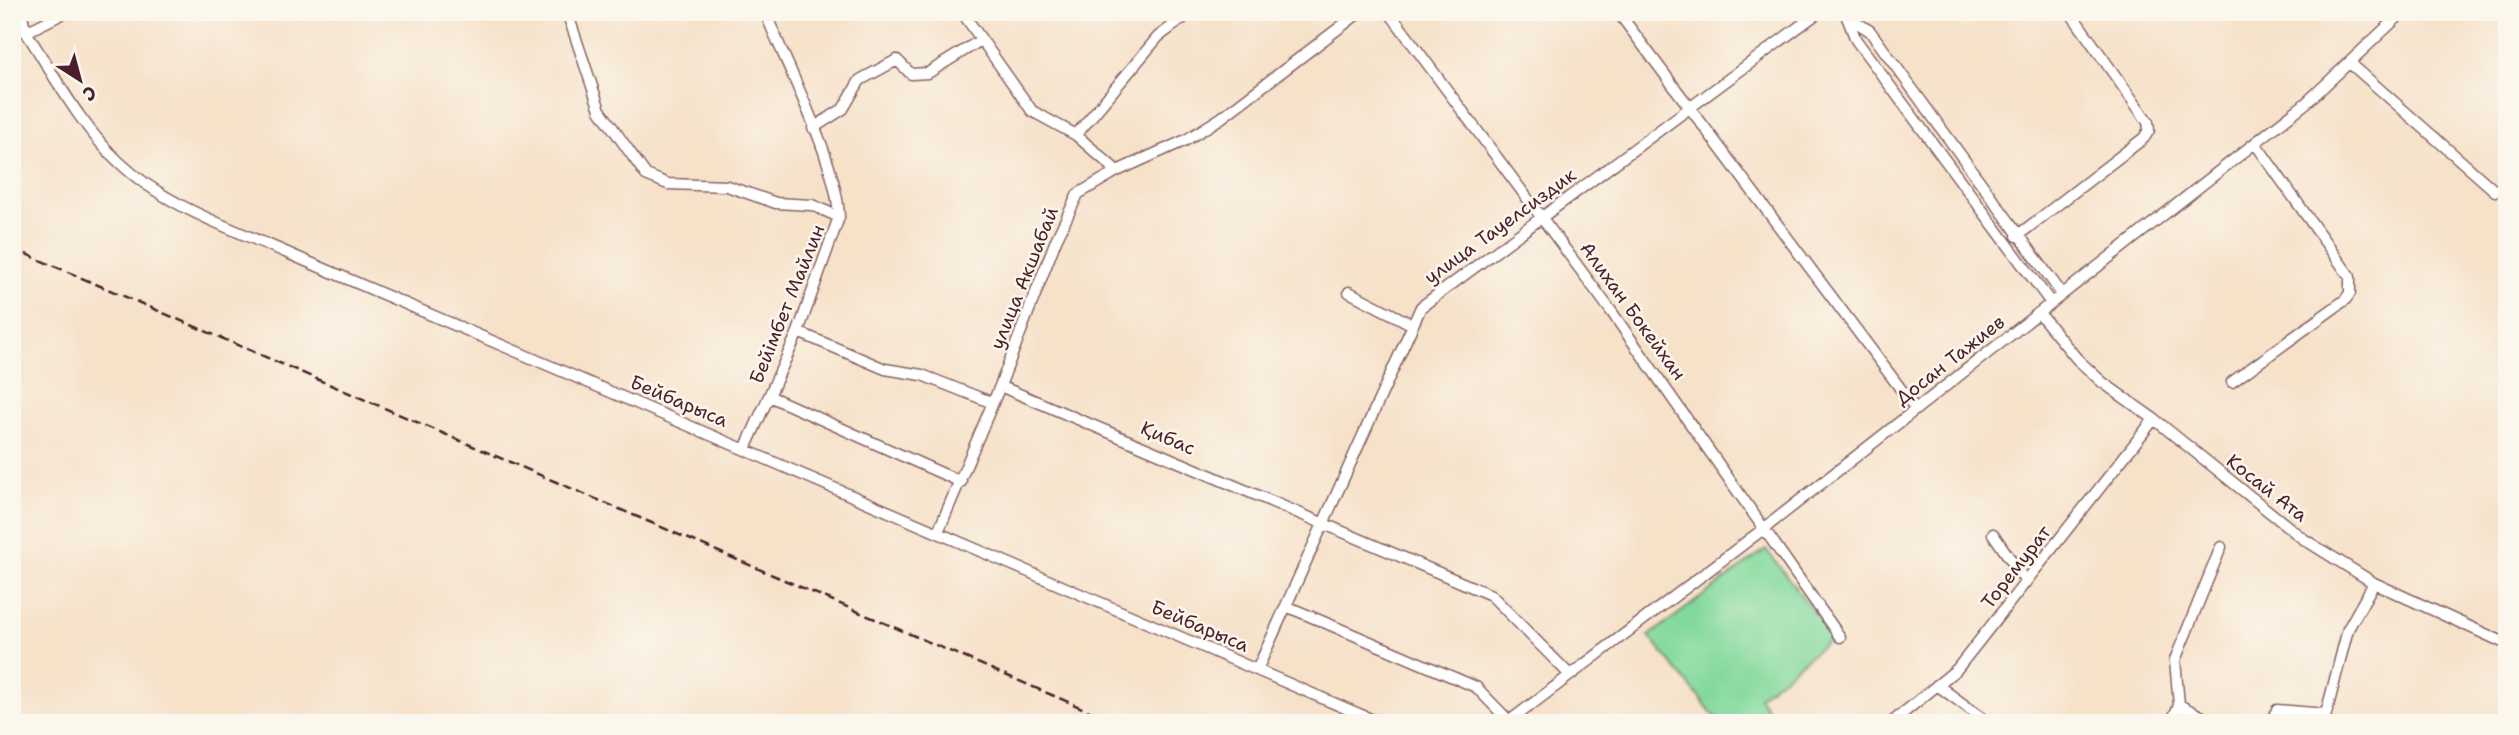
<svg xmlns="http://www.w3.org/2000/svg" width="2519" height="735" viewBox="0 0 2519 735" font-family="'Shantell Sans',sans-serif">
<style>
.green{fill:#83d99d;stroke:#667c64;stroke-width:2}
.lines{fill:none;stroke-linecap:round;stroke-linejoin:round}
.minor-casing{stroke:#866362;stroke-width:13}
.minor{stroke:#fff;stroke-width:10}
.rail{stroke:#4a1f2b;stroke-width:2.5;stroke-dasharray:10 5;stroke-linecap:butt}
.labels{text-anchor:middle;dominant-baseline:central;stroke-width:5;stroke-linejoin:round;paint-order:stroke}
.street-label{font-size:19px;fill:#4a1f2b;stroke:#fbf7ec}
</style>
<rect width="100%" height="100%" fill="#fbf7ec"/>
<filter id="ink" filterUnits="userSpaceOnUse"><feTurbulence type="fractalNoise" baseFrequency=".0143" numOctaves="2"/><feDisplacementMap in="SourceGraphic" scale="14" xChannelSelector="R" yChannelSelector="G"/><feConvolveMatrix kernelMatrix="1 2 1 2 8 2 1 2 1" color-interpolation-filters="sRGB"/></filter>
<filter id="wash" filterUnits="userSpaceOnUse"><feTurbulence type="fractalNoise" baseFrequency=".00686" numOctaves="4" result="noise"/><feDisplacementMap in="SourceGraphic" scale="28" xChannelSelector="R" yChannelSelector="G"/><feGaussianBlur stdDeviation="1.57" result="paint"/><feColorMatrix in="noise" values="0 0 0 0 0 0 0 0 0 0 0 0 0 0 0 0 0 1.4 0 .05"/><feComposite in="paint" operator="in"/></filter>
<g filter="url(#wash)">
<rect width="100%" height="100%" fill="#f6e1c9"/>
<!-- green -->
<path class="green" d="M1766 549 1833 637 1759 697 1769 712V719L1758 723H1720L1649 636Z"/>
</g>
<g filter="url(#ink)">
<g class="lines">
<!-- minor casing -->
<g class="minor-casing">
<path id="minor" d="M21 12 26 31
M567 12 600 110 646 175 668 184 727 186 776 203 812 205 839 217
M962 12 1032 111 1076 135 1117 171
M1389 12 1611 311 1840 637
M1618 12 1915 408
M1845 12 1856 40 2051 303
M1848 17 1870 31 2062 294
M12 19 26 32C54 75 81 127 119 162 166 207 234 229 292 255L1380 723
M26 32 66 12
M2351 64 2495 191 2507 189
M813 128 843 109 860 80 897 60 911 74 928 73 981 40
M1076 135 1158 37 1191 12
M2017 236 2144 138 2149 130 2148 122 2070 12
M1349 292 1411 324
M2039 313 2077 359 2102 382 2154 419 2302 538 2374 583 2507 644
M798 332 885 369 922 375 993 403
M2232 382 2345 300 2350 293V277L2255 143
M1000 386 1491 595 1570 675
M769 396 961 482
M745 449 798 332 839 217C837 162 787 66 765 12
M938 532 1000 386 1056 240 1078 194 1117 171 1186 140 1221 118 1360 12
M1993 534 2026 582
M1286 606 1476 687 1509 721
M1257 670 1421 307 1819 12
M1937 685 1989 723
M1507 723 1766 527 2306 103 2403 12
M1891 723 1957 669 2154 419
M2171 723 2179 705
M2215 723 2179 705 2175 660 2221 547
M2270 723 2277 710 2326 714 2348 629 2374 583"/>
</g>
<!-- minor -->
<use href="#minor" class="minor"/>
<!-- rail -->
<path class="rail" d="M12 248 1117 723"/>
</g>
</g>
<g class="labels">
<!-- street labels -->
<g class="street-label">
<text transform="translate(1500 226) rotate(-36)">улица Тауелсиздик</text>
<text transform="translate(1024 278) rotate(-68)">улица Акшабай</text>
<text transform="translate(787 304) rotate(-68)">Бейімбет Майлин</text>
<text transform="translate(1633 311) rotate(54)">Алихан Бокейхан</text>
<text transform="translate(1950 360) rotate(-38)">Досан Тажиев</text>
<text transform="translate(679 401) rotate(23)">Бейбарыса</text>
<text transform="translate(1168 438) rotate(23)">Қибас</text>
<text transform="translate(2267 488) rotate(38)">Косай Ата</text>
<text transform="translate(2016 567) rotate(-52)">Торемурат</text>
<text transform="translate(1200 626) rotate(23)">Бейбарыса</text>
</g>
</g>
<!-- margin -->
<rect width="2519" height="735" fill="none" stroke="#fbf7ec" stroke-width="42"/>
<!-- north arrow -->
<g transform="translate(80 80) rotate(144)" stroke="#fbf7ec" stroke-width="5" paint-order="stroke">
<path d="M0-5L12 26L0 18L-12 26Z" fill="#4a1f2b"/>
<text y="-10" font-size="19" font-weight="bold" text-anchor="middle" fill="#4a1f2b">С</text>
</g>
</svg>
